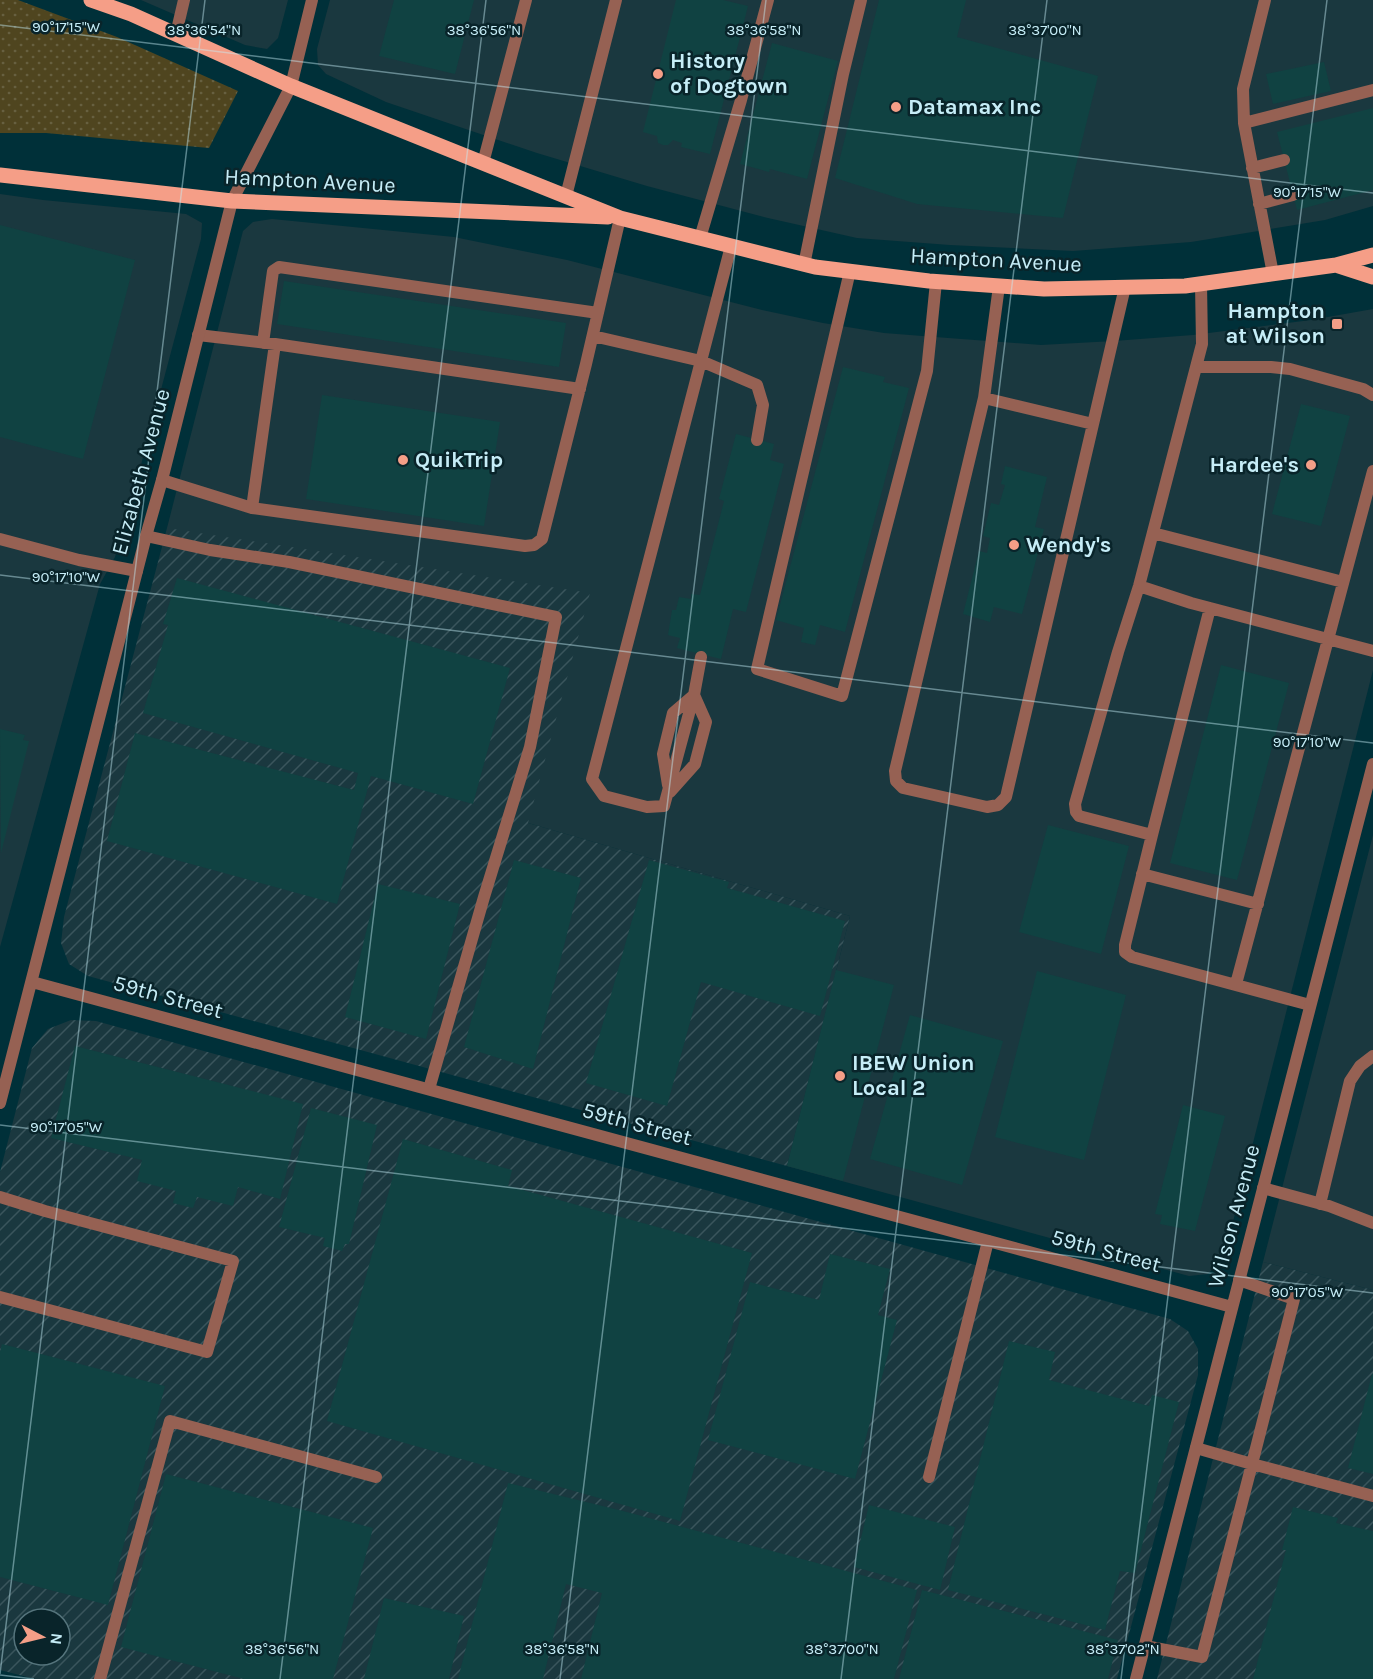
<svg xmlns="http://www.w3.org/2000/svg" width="1373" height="1679" viewBox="0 0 1373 1679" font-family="Karla,sans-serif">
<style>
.built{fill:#1a383f}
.industrial{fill:url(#industrial-furrows);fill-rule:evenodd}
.grass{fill:url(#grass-dots)}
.building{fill:#104242}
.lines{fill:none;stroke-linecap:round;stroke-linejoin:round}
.lane{stroke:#966153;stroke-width:12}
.street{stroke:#966153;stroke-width:12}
.primary{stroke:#f59e87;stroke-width:15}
.ticks{fill:none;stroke:#c6edf7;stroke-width:1.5;stroke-opacity:0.45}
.poi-dot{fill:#f49e87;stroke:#09242a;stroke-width:2}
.labels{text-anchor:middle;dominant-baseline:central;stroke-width:5;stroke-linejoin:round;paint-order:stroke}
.poi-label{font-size:22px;font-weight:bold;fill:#c6edf7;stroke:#09242a;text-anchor:start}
.street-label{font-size:22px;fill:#c6edf7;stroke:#09242a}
.ticks-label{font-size:15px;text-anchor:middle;fill:#c6edf7;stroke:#09242a;stroke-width:5;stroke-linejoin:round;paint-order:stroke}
</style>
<defs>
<pattern id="industrial-furrows" width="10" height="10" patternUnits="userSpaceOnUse" patternTransform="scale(1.5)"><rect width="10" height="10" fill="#1a383f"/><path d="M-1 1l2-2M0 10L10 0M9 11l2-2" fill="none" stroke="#3a555c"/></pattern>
<pattern id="grass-dots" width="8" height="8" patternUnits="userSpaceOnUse" patternTransform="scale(1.5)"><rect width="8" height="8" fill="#4f451f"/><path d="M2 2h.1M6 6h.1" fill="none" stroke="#676040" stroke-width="1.8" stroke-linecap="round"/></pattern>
</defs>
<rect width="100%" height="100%" fill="#003039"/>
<!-- built -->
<path class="built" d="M141 0H288L278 38 267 49 245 45Z
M330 0H1373V206L1325 220 1191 242 1073 251 950 245 857 238 768 218 647 186 537 153 386 102 326 74 318 65 317 49Z
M0 194 43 200 186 214 202 223 201 239 129 510 115 557 100 584 0 947Z
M272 219 454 237 567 260 762 310 823 323 884 333 948 338 1041 345 1114 341 1193 335 1311 320 1373 309V670L1224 1257 1208 1274 1189 1276 787 1166 850 916 528 823 167 528 243 231 253 222Z
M1373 835V1290L1263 1262Z"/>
<!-- industrial -->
<path class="industrial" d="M167 528 590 593 528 823 850 916 787 1166 88 976 69 964 61 943 64 917Z
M71 1020 96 1021 1170 1319 1188 1331 1198 1349V1375L1117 1679H35L0 1670V1172L32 1048 48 1029ZM24 1619H60V1655H24Z
M1263 1262 1373 1290V1679H1157Z"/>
<!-- grass -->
<path class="grass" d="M0 0H18L117 37 238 91 209 148 46 133H0Z"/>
<!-- building -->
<path class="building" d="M394 0H474L455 74 379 56Z
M676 0H723L748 6 710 154 681 147 682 143 673 140 668 145H663L658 143 657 136 643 132Z
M879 0H966L957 37 1098 76 1063 218 917 204 835 178Z
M772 43 838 61 807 179 770 169 769 172 740 164Z
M1324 62 1331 91 1273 104 1266 74Z
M1373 108V190L1297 210 1277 132Z
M0 225 135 260 83 459 0 437Z
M284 281 566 323 559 367 277 324Z
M843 367 885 377 883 382 909 388 845 632 820 625 815 645 801 642 804 628 776 620Z
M322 395 500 422 484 526 306 499Z
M1301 404 1350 416 1321 526 1272 514Z
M736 434 774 444 770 460 784 464 746 612 733 609 721 659 677 648 680 638 668 635 672 610H676L679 597 691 599V594L700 595 724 501 719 499Z
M1005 466 1047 477 1035 527 1044 529 1022 614 994 607 990 622 963 614 979 551 987 553 990 538 983 536 991 503 999 505 1005 485 1001 484Z
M177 578 510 668 473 804 371 776 337 904 107 841 135 733 354 790 358 773 143 713 168 625 163 624Z
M1221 665 1289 683 1237 880 1170 863Z
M0 729 25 735 23 740 29 741 1 853Z
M1048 825 1129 846 1101 954 1019 932Z
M514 860 581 878 533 1069 464 1047Z
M649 860 729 882 727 888 845 921 820 1016 701 982 667 1106 586 1083Z
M378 884 460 904 426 1039 345 1017Z
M836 970 894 985 843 1181 787 1166Z
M1037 971 1126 995 1084 1160 995 1137Z
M910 1015 1003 1041 962 1185 870 1159Z
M75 1046 303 1104 280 1199 238 1187 233 1206 197 1197 193 1208 173 1203 176 1191 137 1181 142 1160 51 1138Z
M1183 1105 1225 1116 1195 1231 1160 1224 1162 1215 1155 1214Z
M311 1108 377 1125 349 1244H345L342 1251 323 1246 325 1238 279 1227Z
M403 1139 512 1170 508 1186 752 1253 680 1521 327 1421Z
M830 1254 890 1269 878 1315 897 1320 855 1479 708 1440 750 1282 819 1300Z
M1009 1341 1055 1352 1049 1380 1149 1406 1152 1395 1179 1402 1135 1573 1120 1571 1105 1630 948 1590Z
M2 1344 165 1386 108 1605 0 1577V1352Z
M1372 1374H1373V1474L1348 1468Z
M166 1474 373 1528 333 1679H244L121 1647Z
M508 1483 623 1511 917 1590 894 1679H581L602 1593 566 1584 543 1679H458Z
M869 1505 955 1527 940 1590 854 1567Z
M1293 1507 1338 1518 1336 1523 1373 1531V1679H1253L1286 1550H1282Z
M922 1590 1118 1640 1108 1679H899Z
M384 1598 464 1616 449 1679H364Z"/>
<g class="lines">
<!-- lane -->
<path class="lane" d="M176 34 184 0
M1244 123 1243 89 1265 0
M483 163 526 0
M1252 168 1284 160
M566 196 616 0
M1259 204 1293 195
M700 238 741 100 768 0
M804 265 843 74 861 0
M850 271 757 669 842 696 927 371 936 282
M1273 274 1244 123 1373 90
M1201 284 1202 344 1139 586 1118 652 1075 804 1076 812 1079 816 1152 835 1125 945V952L1132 957 1310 1005
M999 286 984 398 895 771 896 781 903 788 987 807 998 805 1006 797 1125 287
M198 335 275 344 580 389
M593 336 701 361 757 385 763 405 757 440
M263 343 273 271 279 267 598 313
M1196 367H1271L1290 369 1363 389 1373 395
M984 398 1093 424
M162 480 252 508 525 546 534 545 542 539 586 364 620 218
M252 508 275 344
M1153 533 1343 582
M146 536 210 550 289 562 556 617 530 747 484 897 429 1089
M0 539 79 560 137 571
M1139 586 1191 603 1373 651
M701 657 694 695 664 806 647 807 604 796 592 779 731 246
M668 785 663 754 673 713 694 695
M670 792 695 764 706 722 694 695
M1152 835 1210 608
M1142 874 1258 904
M1236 984 1373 471
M1263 1188 1329 1206 1373 1223
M0 1197 45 1211 233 1261 207 1352 0 1297
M1320 1204 1350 1081 1360 1066 1373 1056
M1196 1448 1252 1464 1294 1299 1239 1280
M929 1477 988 1241
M1145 1646 1202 1657 1252 1464 1373 1496
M100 1679 170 1421 376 1477"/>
<!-- street -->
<path class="street" d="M32 982 1232 1307
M0 1103 146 536 162 480 232 201 291 86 312 0
M1136 1679 1373 764"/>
<!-- primary -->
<path class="primary" d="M91 0 131 14 291 86 620 218 815 267 929 281 1044 289 1185 286 1336 265 1373 255
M0 175 232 201 608 217
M1336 265 1373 277"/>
</g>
<!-- ticks -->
<path class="ticks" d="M0 25 1373 193M0 575 1373 743M0 1125 1373 1293M0 1674 205 0M0 1675 34 1679M280 1679 486 0M560 1679 766 0M841 1679 1047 0M1121 1679 1327 0"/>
<!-- markers -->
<g class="poi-dot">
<circle cx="658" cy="74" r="6"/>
<circle cx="896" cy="107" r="6"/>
<rect x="1331" y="318" width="12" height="12" rx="3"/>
<circle cx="403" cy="460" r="6"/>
<circle cx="1311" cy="465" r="6"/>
<circle cx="1014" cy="545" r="6"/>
<circle cx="840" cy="1076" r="6"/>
</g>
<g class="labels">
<!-- poi labels -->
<g class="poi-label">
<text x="670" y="61">History<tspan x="670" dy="25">of Dogtown</tspan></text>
<text x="908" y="107">Datamax Inc</text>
<text x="1325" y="311" text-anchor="end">Hampton<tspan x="1325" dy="25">at Wilson</tspan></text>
<text x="415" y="460">QuikTrip</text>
<text x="1299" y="465" text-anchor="end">Hardee's</text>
<text x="1026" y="545">Wendy's</text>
<text x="852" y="1063">IBEW Union<tspan x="852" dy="25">Local 2</tspan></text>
</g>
<!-- street labels -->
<g class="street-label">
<text transform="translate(310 181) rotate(3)">Hampton Avenue</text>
<text transform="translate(996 260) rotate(3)">Hampton Avenue</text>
<text transform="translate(141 472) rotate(-75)">Elizabeth Avenue</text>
<text transform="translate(168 997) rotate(15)">59th Street</text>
<text transform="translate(637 1124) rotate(15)">59th Street</text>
<text transform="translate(1234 1216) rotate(-75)">Wilson Avenue</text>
<text transform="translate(1106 1251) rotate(15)">59th Street</text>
</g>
</g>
<g class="ticks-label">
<text x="66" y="32">90°17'15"W</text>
<text x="204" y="35">38°36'54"N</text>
<text x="484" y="35">38°36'56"N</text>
<text x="764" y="35">38°36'58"N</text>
<text x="1045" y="35">38°37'00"N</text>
<text x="1307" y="197">90°17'15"W</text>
<text x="66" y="582">90°17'10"W</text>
<text x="1307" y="747">90°17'10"W</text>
<text x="66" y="1132">90°17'05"W</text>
<text x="1307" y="1297">90°17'05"W</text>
<text x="282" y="1654">38°36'56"N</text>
<text x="562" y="1654">38°36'58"N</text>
<text x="842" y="1654">38°37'00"N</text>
<text x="1123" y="1654">38°37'02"N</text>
</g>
<!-- north arrow -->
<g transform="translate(42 1637) rotate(97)"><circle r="28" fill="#09242a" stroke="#55747c" stroke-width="1.5"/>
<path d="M0-4.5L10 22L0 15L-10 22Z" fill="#f49e87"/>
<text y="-9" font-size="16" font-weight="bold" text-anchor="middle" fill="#c6edf7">N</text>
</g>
</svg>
